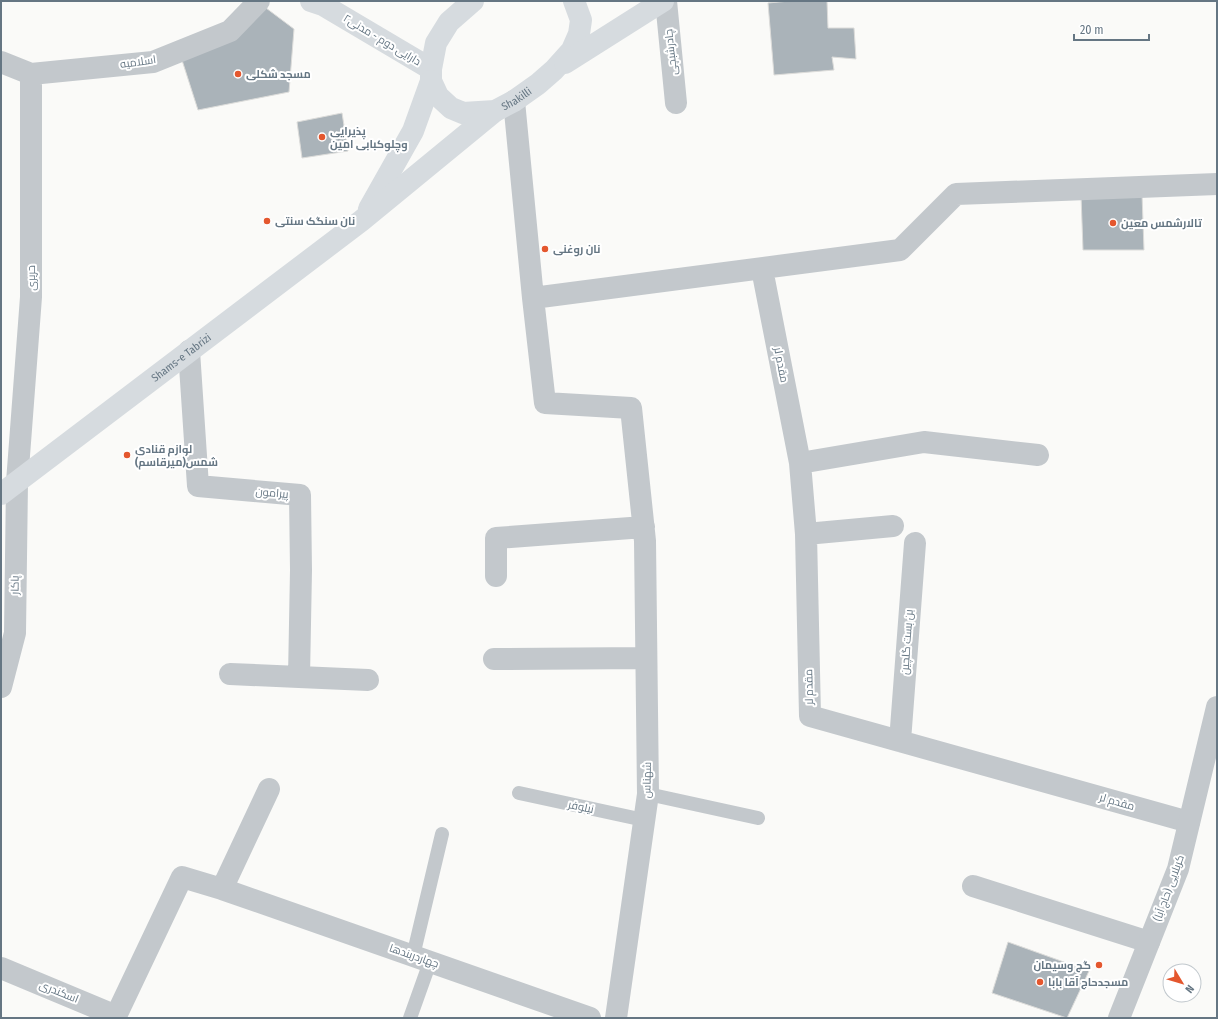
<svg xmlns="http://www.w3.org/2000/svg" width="1218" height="1019" viewBox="0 0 1218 1019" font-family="'Fira Sans Condensed',Cairo,sans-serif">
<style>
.building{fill:#aab3b9;stroke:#dcdcda}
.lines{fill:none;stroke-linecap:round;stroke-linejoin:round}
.service{stroke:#c3c8cc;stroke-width:14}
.minor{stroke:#c3c8cc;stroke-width:22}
.tertiary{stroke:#c3c8cc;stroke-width:22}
.primary{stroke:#d6dbdf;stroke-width:22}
.poi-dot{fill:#e4572e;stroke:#fff;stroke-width:1.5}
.labels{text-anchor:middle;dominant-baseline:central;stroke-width:4;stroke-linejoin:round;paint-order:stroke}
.street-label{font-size:11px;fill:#657683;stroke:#fff}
.poi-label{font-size:11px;font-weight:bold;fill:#657683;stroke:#fff;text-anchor:start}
</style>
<rect width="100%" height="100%" fill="#fafaf8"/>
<!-- building -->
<path class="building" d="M790 1H827L828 28H854L856 59 832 57 834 70 774 75 768 3Z
M266 8 294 29 289 92 198 110 181 57Z
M342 113 348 151 302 158 297 122Z
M1142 194 1144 250H1083L1081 195Z
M1008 942 1089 971 1067 1018 992 993Z"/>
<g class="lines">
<!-- service -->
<path class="service" d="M519 793 644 820
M648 794 758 818
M413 956 442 834
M410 1018 430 962"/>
<!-- minor -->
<path class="minor" d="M666 1 676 103
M1 62 31 74 153 62 230 31 259 1
M514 101 533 298 545 403 631 408 645 541 648 794 616 1018
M762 269 800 463 806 534 810 716 1189 822
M533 298 900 250 956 194 1217 184
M189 351 198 486 300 495 301 570 299 677 230 674
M800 463 924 442 1038 455
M806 534 893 526
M496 576V538L644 527
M494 659 646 658
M299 677 368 680
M1 687 15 633 17 482 31 297V74
M900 741 915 543
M973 886 1149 942
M222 889 269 789
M1 968 116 1016
M115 1018 182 877 222 889 590 1018"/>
<!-- tertiary -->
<path class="tertiary" d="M1119 1018 1178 869 1217 707"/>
<!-- primary -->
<g class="primary">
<path d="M311 1 323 5 431 69"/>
<path id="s1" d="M473 1 449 22 436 43 431 69V81L438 96 451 108 463 113 495 111 514 101 538 84 554 70 572 50 579 34 581 20 574 1"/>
<path d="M565 63 663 1"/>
<path d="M369 209 413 131 431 81"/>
<path id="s2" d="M1 494 361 221 495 111"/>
</g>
</g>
<!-- markers -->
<g class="poi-dot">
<circle cx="238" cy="74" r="4"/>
<circle cx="322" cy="137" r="4"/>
<circle cx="267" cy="221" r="4"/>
<circle cx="1113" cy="223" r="4"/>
<circle cx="545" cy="249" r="4"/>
<circle cx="127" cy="455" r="4"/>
<circle cx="1099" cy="965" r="4"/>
<circle cx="1040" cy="982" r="4"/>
</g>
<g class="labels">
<!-- street labels -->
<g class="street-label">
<text transform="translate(382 40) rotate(31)">دارایی دوم - مدنی۲</text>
<text transform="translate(671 52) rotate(-96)">چادرشبچی</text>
<text transform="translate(138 62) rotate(-8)">اسلامیه</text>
<text stroke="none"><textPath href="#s1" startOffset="199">Shakilli</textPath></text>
<text transform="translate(31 278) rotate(-90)">حریری</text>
<text stroke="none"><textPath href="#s2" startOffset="226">Shams-e Tabrizi</textPath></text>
<text transform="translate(781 365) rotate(79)">مقدم لر</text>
<text transform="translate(272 493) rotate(5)">پیرامون</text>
<text transform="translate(15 585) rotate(-89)">پاکار</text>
<text transform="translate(907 642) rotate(-86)">بن بست گلچین</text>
<text transform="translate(809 687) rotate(-91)">مقدم لر</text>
<text transform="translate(647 780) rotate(-89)">شهناس</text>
<text transform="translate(1117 802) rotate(16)">مقدم لر</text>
<text transform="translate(581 807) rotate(12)">نیلوفر</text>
<text transform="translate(1169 888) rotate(-70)">کربلایی (حاج آبا)</text>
<text transform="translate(414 956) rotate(19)">چهاردربندها</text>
<text transform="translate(59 992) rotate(22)">اسکندری</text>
</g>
<!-- poi labels -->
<g class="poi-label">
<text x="246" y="74">مسجد شکلی</text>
<text x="330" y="131">پذیرایی<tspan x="330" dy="13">وچلوکبابی امین</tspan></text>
<text x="275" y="221">نان سنگک سنتی</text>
<text x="1121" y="223">تالارشمس معین</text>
<text x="553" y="249">نان روغنی</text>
<text x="135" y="449">لوازم قنادی<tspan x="135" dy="13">شمس(میرقاسم)</tspan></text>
<text x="1091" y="965" text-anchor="end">گچ وسیمان</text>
<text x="1048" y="982">مسجدحاج آقا بابا</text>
</g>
</g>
<!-- border -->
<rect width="1218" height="1019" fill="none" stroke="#657683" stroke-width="4"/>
<!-- north arrow -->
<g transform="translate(1182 983) rotate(128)"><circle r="19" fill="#ffffff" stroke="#c1c8cd"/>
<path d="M0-3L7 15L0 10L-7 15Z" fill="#e4572e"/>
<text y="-6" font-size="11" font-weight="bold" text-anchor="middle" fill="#657683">N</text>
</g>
<!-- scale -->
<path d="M1074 34v6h75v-6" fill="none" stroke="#657683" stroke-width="2"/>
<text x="1080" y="34" font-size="12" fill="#657683" stroke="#ffffff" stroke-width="3" paint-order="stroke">20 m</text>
</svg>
